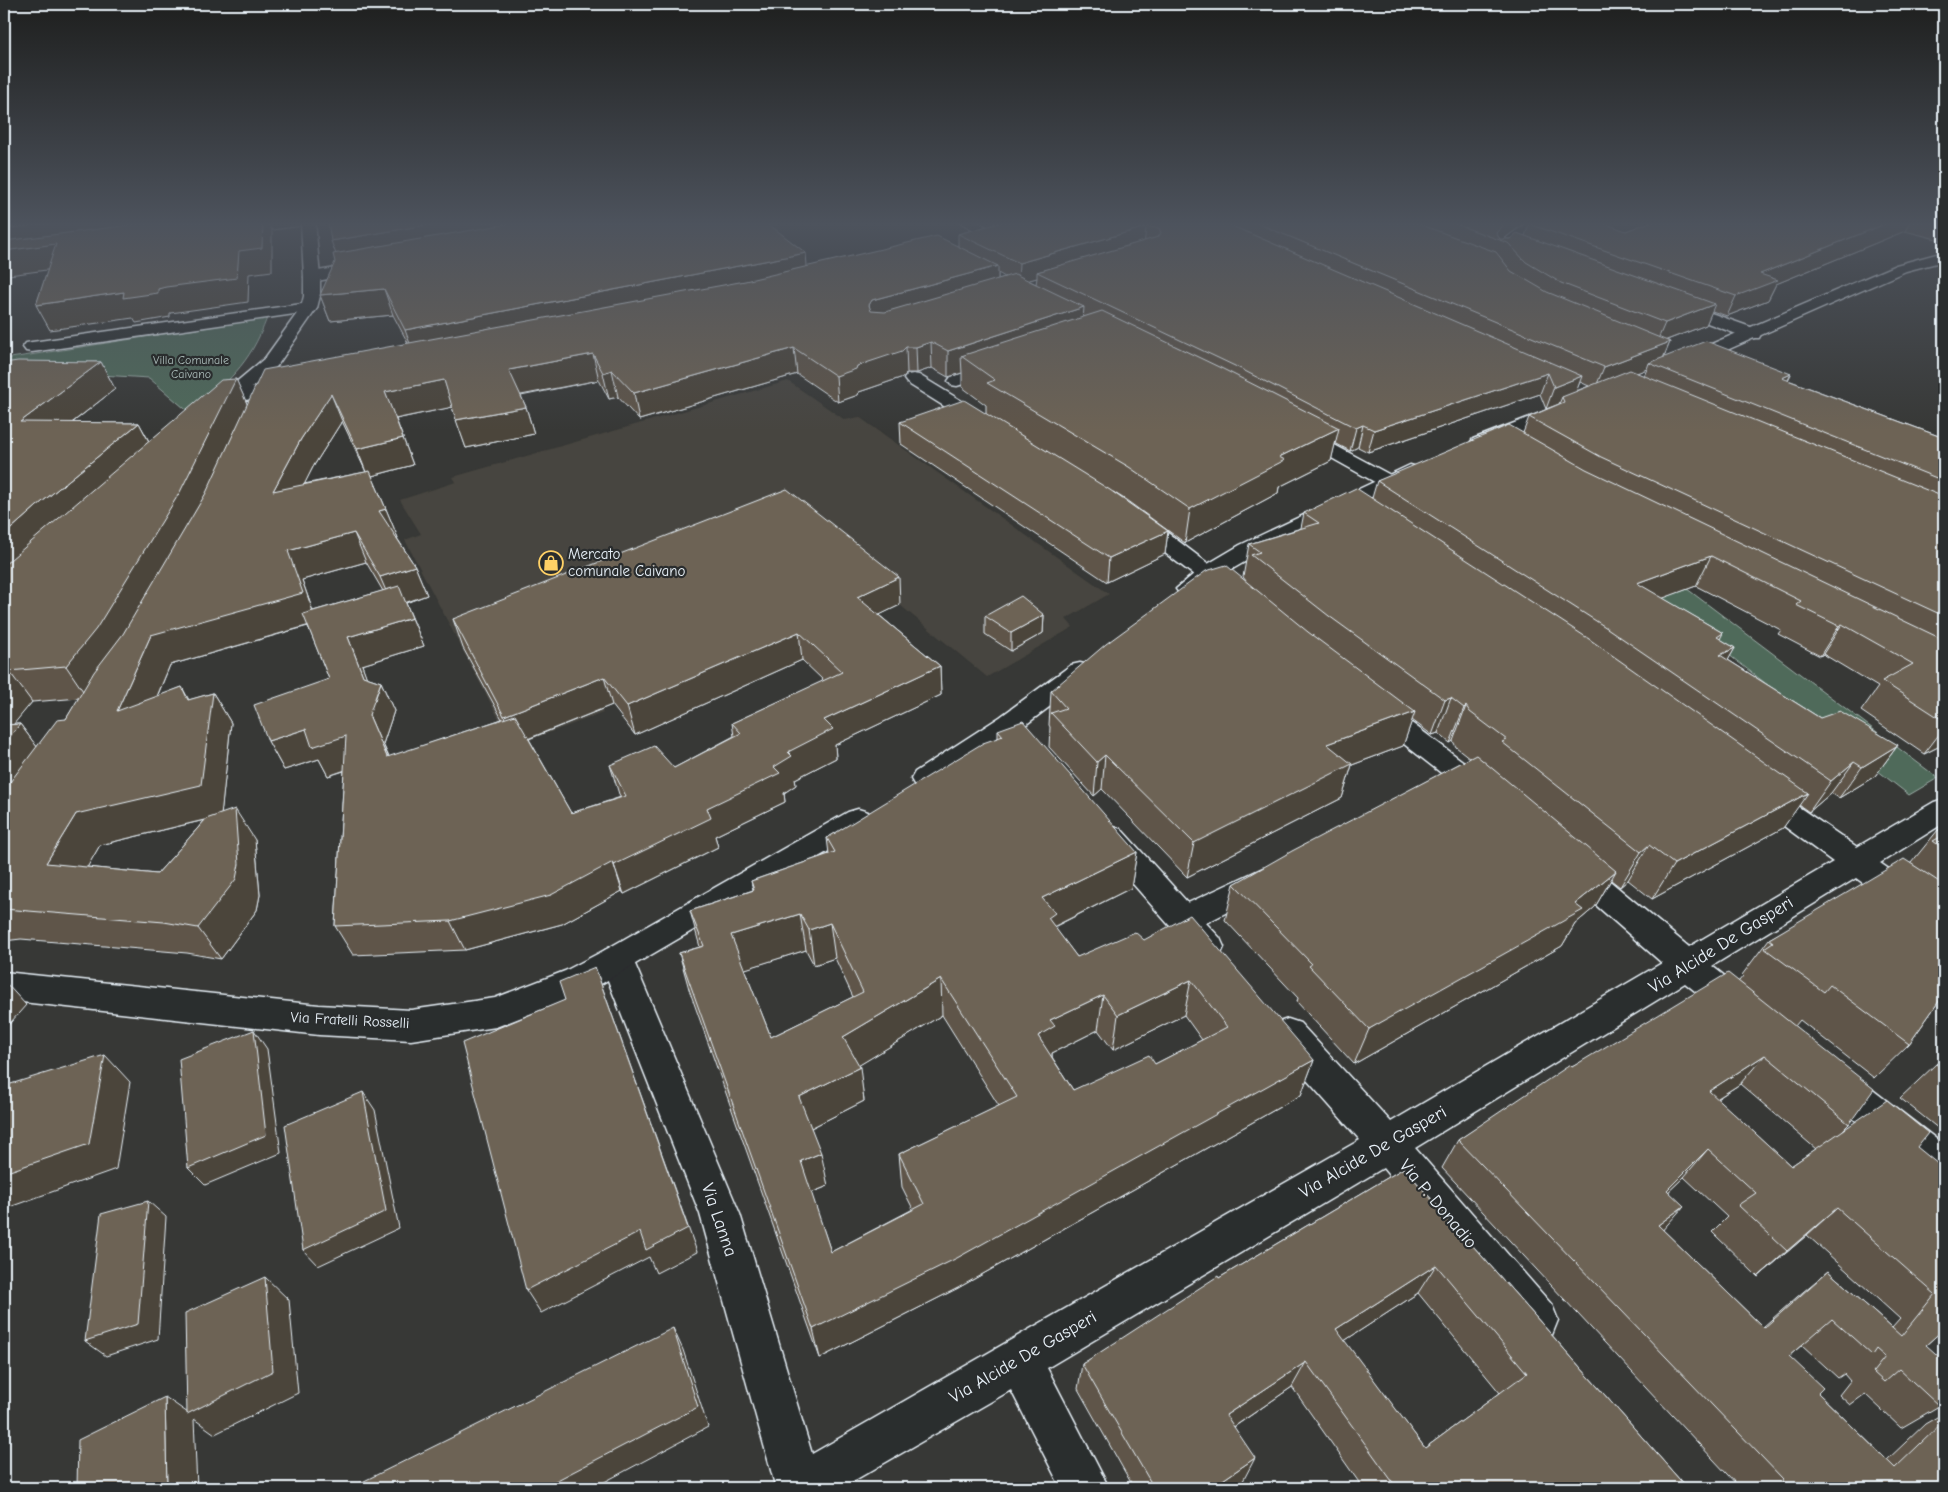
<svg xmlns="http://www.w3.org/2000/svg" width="1948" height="1492" viewBox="0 0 1948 1492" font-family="'Comic Neue',sans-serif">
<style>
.built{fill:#47453f}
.green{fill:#506b5a;stroke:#9caea9}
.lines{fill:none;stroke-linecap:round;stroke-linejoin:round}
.minor-casing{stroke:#e8f1f8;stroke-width:3}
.major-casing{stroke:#e8f1f8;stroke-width:3}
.minor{fill:#2a2d2e;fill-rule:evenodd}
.major{fill:#2a2d2e;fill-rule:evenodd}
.wall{fill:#5e5548;stroke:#e8f1f8;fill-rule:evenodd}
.shaded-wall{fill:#4c453b;stroke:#e8f1f8}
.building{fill:#6d6354;stroke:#e8f1f8;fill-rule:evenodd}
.labels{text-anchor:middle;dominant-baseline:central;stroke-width:4.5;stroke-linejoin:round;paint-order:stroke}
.far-park-label{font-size:12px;fill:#abbbb9;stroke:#2a2d2e}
.poi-label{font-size:15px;fill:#e8f1f8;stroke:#2a2d2e;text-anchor:start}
.street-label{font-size:15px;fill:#e8f1f8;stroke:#2a2d2e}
.near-street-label{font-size:18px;fill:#e8f1f8;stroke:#2a2d2e}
</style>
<rect width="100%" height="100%" fill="#373836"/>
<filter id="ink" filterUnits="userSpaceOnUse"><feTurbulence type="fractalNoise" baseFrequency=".02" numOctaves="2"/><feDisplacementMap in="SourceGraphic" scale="10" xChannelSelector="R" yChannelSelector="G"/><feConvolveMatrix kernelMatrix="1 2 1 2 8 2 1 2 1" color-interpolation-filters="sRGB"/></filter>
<g filter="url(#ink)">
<!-- built -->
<path class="built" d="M788 381 845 420 859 417 1109 594 1066 619 1073 627 987 677 796 519 536 622 603 713 513 746 405 540 421 534 400 500 456 482 453 477Z"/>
<!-- green -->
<path class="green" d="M267 318C249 366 228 381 191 414L149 378 101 375 4 390V359Z
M1508 454 1938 778 1909 795 1485 465Z"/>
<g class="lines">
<!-- minor casing -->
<g class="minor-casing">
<path id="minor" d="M261 222H304L297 226 233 234 226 230 233 226Z
M960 222H978L1003 237 1001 240H991Z
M1530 222H1548L1514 246 1502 264H1492L1489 261C1497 242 1513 232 1530 222Z
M365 263 373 268 370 271 312 282 304 277 312 272Z
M1674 300 1759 330 1761 334 1759 338H1747L1668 308 1666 305 1668 302Z
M309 303 317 308 315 311 32 352 26 351 23 347 26 343 32 342Z
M998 362 1004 363 1007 367 1004 371 957 386 951 385 948 381 951 377Z
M913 374 919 375 993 420 996 424 993 428H979L907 383 904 379 907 375Z
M289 382 295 383 298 387 295 391 229 403 222 401 220 397 222 393 229 391Z
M1301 427 1394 477 1397 481 1394 485 1387 487 1380 485 1294 437 1291 433 1294 429Z
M1136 513 1144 515 1239 587 1243 592 1239 597 1231 599 1223 597 1128 525 1125 520 1128 515Z
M1377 701 1386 704 1492 783 1496 790 1492 797 1482 800 1472 797 1368 716 1364 710 1368 704Z
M1761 785 1771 788 1857 847 1934 802 1944 799V823L1880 863 1944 907V937L1933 933 1856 878 1712 966 1750 996 1755 1006 1750 1016 1738 1020 1726 1016 1685 983 1415 1148 1552 1305 1558 1320 1552 1335 1537 1341 1522 1335 1383 1168 1047 1368 1109 1488H1061L1011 1390 841 1488H774L775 1485 700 1214 600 960 605 950 617 946 629 950 740 1214 812 1454 1360 1140 1276 1045 1271 1034 1276 1023 1288 1019 1300 1023 1391 1122 1662 963 1565 878 1561 870 1565 862 1576 858 1587 862 1689 947 1833 862 1751 802 1747 795 1751 788Z
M1110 826 1121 829 1188 903 1263 868 1274 872 1278 880 1274 888 1206 923 1220 938 1224 947 1220 956 1208 960 1196 956 1099 845 1095 837 1099 829Z
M1835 1066 1848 1071 1944 1145V1186L1930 1181 1822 1093 1817 1082 1822 1071Z"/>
</g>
<!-- major casing -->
<g class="major-casing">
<path id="major" d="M301 222H315L320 277V296L317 308 277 366 218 417H204L202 413 204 409 265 358 301 308 304 296V277Z
M1944 252V261L1906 271 1693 365H1681L1678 361 1681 357 1896 265Z
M1561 405 1568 407 1570 411 1568 415 1487 447H1473L1470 443 1473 439Z
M1410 465 1417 467 1420 471 1417 475C1354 506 1289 535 1229 571 1214 580 1199 599 1180 594L1176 589 1201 568 1240 545Z
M1080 663 1089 665 1093 671 1089 677 1020 729 935 786 925 789 915 786 911 779 915 772 1000 717 1071 665Z
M858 809 868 812 873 820 868 828 589 991 496 1027 411 1040 319 1035 4 1000V972L319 1005 411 1010 495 998 565 971 605 950 848 812Z"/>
</g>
<!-- minor -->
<use href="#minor" class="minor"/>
<!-- major -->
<use href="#major" class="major"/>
</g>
<!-- wall -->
<path class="wall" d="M992 222H1526L1503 239H1510L1525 236 1529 224 1626 231 1650 222H1944V241L1905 231 1776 284 1768 300 1727 316 1712 311 1706 325 1667 340 1670 342 1664 357 1791 374 1788 380 1944 438V744L1924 754 1861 711 1878 687 1823 654 1820 656 1778 634 1781 630 1696 586 1662 598 1723 633 1720 639 1735 648 1728 660 1820 718 1898 745 1875 776 1839 798 1831 793 1809 812 1799 805 1783 828 1652 899 1628 880 1620 887 1611 880 1595 907 1575 924 1562 946 1354 1064 1297 1002 1298 998 1225 920 1234 884 1470 758 1456 747 1453 741 1450 743 1438 733 1432 735 1412 720 1403 746 1352 765 1342 798 1187 877 1102 789 1094 796 1049 747 1050 727 1049 725 1051 691 1246 581 1243 577 1249 544 1301 528 1304 513 1372 498 1377 481 1523 433 1529 417 1559 404 1546 409 1540 394 1368 452 1358 447 1350 451 1335 443 1331 461 1279 487 1278 493 1185 543 1126 500 1113 492 1168 531 1165 554 1107 582 901 444 900 422 986 414V405L962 387V373L948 377 932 368 917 373H907L903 377 859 392 858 395 838 402 797 374 639 420 618 397 609 399 599 380 521 396 526 407 534 434 466 448 452 407 396 419 413 465 372 476 386 509 398 538H397L415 566 427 595 406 603 424 646 362 665 366 677 381 682 394 711 383 744 389 757 502 719 463 648 453 619 900 605 879 615 940 666 941 695 835 745 836 758 795 779 796 785 784 793 785 802 715 836 718 847 624 894 622 891 562 924 465 950 353 955 335 926 344 771 328 776 319 759 284 770 268 741 329 679 308 626 170 665 157 697 182 687 189 700 213 693 231 723 221 814 255 840 260 895 257 910 221 959 187 953 21 939 4 941V363L101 362 115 389 72 423H139L149 441 236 379 247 404 408 343 393 315 330 321 320 295 807 267 958 246V234L996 224ZM998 273 1005 277 998 279ZM1037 278 1036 284 1028 280ZM1647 369 1644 376 1636 373ZM1580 382 1589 386 1576 391ZM342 421 366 472 304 484 313 467ZM366 562 383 591 313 611 302 580ZM802 660 824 681 732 723 734 736 674 768 610 765 619 794 621 797 571 813 529 739 612 705 635 735ZM79 698 66 719 37 747 20 724H13L32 702ZM205 820 157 874 87 867 100 845Z
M1044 615 1043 633 1011 651 985 634V616Z
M998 730 1137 852 1131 888 1054 927 1077 957 1144 940 1314 1060 1301 1095 958 1288 820 1358 689 989 679 953 700 947 690 911 753 890 751 881 829 854 827 838 998 738ZM806 950 814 965 835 958 853 997 771 1037 744 969ZM942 1015 999 1106 899 1154 902 1187 913 1209 831 1252 811 1193 828 1186 811 1128 864 1101 859 1065ZM1184 1015 1202 1040 1155 1064 1073 1090 1052 1057V1053L1098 1030 1113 1050Z
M1944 827V994L1909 1044 1874 1078 1800 1020 1795 1026 1849 1124 1842 1131 1917 1147 1944 1329 1926 1345 1939 1406 1901 1428 1865 1394 1850 1405 1839 1395 1850 1381 1844 1374 1838 1378 1802 1345 1789 1356 1818 1393 1887 1460 1925 1424 1944 1413V1488H1740L1442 1168 1458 1140 1572 1067 1739 981 1743 976 1742 975 1769 939 1911 863 1938 830ZM1740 1084 1816 1149 1791 1166 1717 1099ZM1684 1177 1727 1217 1712 1232 1758 1277 1807 1235 1900 1319 1892 1328 1828 1271 1797 1297 1763 1327 1663 1230 1669 1191Z
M1944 1058V1133L1900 1098 1936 1064Z
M1404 1168 1687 1488H1363L1292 1387 1234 1427 1243 1481 1232 1488H1134L1078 1389 1082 1364 1219 1278ZM1418 1293 1500 1393 1425 1448 1344 1341Z"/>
<!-- shaded-wall -->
<path class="shaded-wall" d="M57 222H245L69 267 9 275 4 289V229Z
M263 222H268L272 231V271L249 274 248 302 178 312 170 313V317L136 323 133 318 50 330 36 305 124 292 158 289 239 251Z
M444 222H591L340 265 331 241Z
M1506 222H1526L1501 241 1496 233Z
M1890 222H1910L1905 231 1776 284 1768 300 1727 316 1736 296 1760 274Z
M1146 227 1144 246 1037 272V278L1018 283 1019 263Z
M806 253 808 278 415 357 405 330Z
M998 266V290L873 325 869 305 872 300Z
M384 289 393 315 330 321 320 295Z
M1715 304 1706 325 1656 344 1665 323Z
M1084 307 1082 332 961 356 962 373 948 377V351Z
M931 342 932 368 917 373 916 347Z
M1670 342 1661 363H1649L1647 369 1595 389 1604 367Z
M906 347 907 373 903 377 859 392 858 395 838 402 836 376 857 366Z
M794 348 797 374 639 420 634 393Z
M593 354 599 380 516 396 509 370Z
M101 362 115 389 37 450 20 422Z
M612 370 618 397 609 399 603 373Z
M1548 373 1540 394 1368 452 1374 430Z
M1791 374 1778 400 1782 378Z
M1582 376 1574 398 1562 397 1559 404 1546 409 1554 387Z
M236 379 248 406 195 520 87 697 66 666Z
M444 380 453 407 395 419 385 392Z
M331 394 342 421 313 467 287 519 273 491 301 439Z
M526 407 534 434 466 448 456 420Z
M139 423 154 451 4 583V535L37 506Z
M1363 425 1358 447 1350 451 1356 428Z
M1339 428 1331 461 1279 487 1278 493 1185 543 1190 509 1279 457Z
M403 438 413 465 368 477 357 449Z
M386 509 398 538 390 540 379 511Z
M1168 531 1165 554 1107 582 1109 558Z
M354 533 366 562 302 580 317 623 170 665 138 742 117 711 151 635 288 551Z
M1711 556 1696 586 1623 613 1637 583Z
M415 566 427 595 393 607 380 577Z
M899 577 900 605 859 625 857 597Z
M1044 615 1043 633 1011 651V633Z
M412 618 424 646 362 665 375 700 381 682 394 711 383 744 401 786 387 757 369 715 363 676 348 637Z
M1842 624 1823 654 1820 656 1839 626Z
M799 632 802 660 635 735 627 706Z
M1735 648 1718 678 1720 655Z
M940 666 941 695 835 745 836 758 795 779 796 785 784 793 785 802 715 836 718 847 624 894 614 865 774 767 788 752 824 720Z
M9 671 32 702 4 736V677Z
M604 677 612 705 515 744 504 716Z
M213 693 231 723 221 816 100 845 72 894 46 863 76 814Z
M1451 698 1438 733 1432 735 1445 700Z
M1466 706 1453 741 1450 743 1464 708Z
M1415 712 1403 746 1352 765 1342 798 1187 877 1194 843 1327 744Z
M20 724 43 755 4 807V744Z
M1944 728V744L1924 754Z
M306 729 346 736 360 765 328 776 319 759 284 770 268 741Z
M1898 745 1875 776 1839 798 1862 767Z
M1105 755 1102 789 1094 796 1097 762Z
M1854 762 1831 793 1809 812 1831 781Z
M1808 793 1783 828 1652 899 1674 864Z
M235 809 255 840 260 895 257 910 221 959 198 928Z
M1649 845 1628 880 1620 887 1641 852Z
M1137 852 1131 888 1053 927 1052 949 1042 898Z
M613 862 622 891 562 924 465 950 450 921Z
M1616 871 1595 907 1575 924 1562 946 1354 1064 1369 1029 1575 904Z
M800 914 806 950 739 971 731 935Z
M830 923 835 958 814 965 809 930Z
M595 967 697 1252 656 1273 649 1257 541 1313 526 1290Z
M941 979 942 1015 848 1072 843 1037Z
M1191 980 1184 1015 1113 1050 1118 1015Z
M4 981 26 1005 4 1030Z
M1103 995 1098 1030 1052 1053V1061L1038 1036 1050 1020Z
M254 1030 267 1049 281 1153 205 1185 188 1168Z
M105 1055 130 1082 116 1169 4 1209V1173Z
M1765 1055 1740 1084 1685 1119 1709 1091Z
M1314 1060 1301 1095 958 1288 820 1358 813 1329Z
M860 1067 864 1101 805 1131 799 1097Z
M363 1092 375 1110 399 1228 318 1266 303 1250Z
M1708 1149 1684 1177 1643 1216 1667 1190Z
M821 1153 828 1186 808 1194 801 1161Z
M148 1201 166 1217 158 1339 106 1356 85 1341Z
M1684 1206 1660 1233 1658 1225Z
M1837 1208 1807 1235 1758 1277 1787 1251Z
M1436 1265 1418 1293 1321 1356 1336 1329Z
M265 1277 289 1300 298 1393 215 1434 194 1419 197 1488H167L165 1397 188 1413Z
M673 1328 683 1350 708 1427 593 1488H542Z
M1306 1362 1292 1387 1216 1439 1226 1415Z
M1255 1458 1243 1481 1232 1488H1211Z"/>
<!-- building -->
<path class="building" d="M4 222H57L4 229Z
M154 222H263L262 248 239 251 237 278 166 287 158 289V293L123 298 124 292 36 305 56 244 4 251V241Z
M328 222H444L331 241Z
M519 222H766L806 253 405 330 384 289 320 295 335 262 333 254Z
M1003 222H1223L1582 376 1554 387 1548 373 1374 430 1363 425 1356 428 1237 367 1037 272 1158 237 1161 233 1159 228 1146 227 1019 263 958 234Z
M1254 222H1413L1496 252 1511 271 1547 292 1670 342 1604 367Z
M1450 222H1506L1496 233 1500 239H1510L1517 233 1715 304 1665 323 1561 283 1526 262 1508 243Z
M1531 222H1601L1626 231 1650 222H1890L1760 274 1778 280 1736 296 1529 224Z
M937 236 998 266 872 300 869 305 871 311 885 312 1015 274 1084 307 948 351 931 342 916 347H906L902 351 857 366 856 369 836 376 794 348 634 393 612 370 603 373 593 354 509 370 526 407 456 420 444 380 385 392 403 438 357 449 331 394 301 439 273 491 370 471 386 509 379 511 415 566 380 577 354 533 288 551 303 593 151 635 117 711 182 687 188 700 213 693 201 785 76 814 46 863 157 874 206 819 235 809 239 864 236 879 198 928 164 922 4 909V790L57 720 66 719 94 672 123 634 206 493 263 370 745 281Z
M1102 311 1223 369 1339 428 1279 457 1285 460 1190 509 1129 467 987 383 995 380 961 356Z
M1706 341 1791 374 1782 378 1944 438V481L1649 363Z
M18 361 101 362 20 422 139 423 37 506 4 535V363Z
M1630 370 1944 497V616L1601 457 1529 417 1564 402 1562 397Z
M236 379 180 492 96 629 66 666 9 671 4 677V565L221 380Z
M964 400 1110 490 1168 531 1109 558 900 422Z
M1509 425 1586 469 1944 640V721L1882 681 1913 664 1842 624 1839 626 1796 605 1801 601 1711 556 1637 583 1723 633 1717 637 1735 648 1720 655 1820 718 1840 711 1898 745 1862 767 1854 762 1831 781 1607 628 1377 481Z
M1356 488 1589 639 1808 793 1674 864 1649 845 1641 852 1502 742 1507 740 1470 712 1466 706 1464 708 1451 698 1445 700 1329 616 1251 555 1260 552 1249 544 1319 523 1304 513Z
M787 489 899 577 857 597 940 666 824 720 833 729 788 752 792 756 774 767 780 773 707 808 711 818 614 865 613 862 551 895 450 921 335 926 346 736 312 747 306 729 268 741 254 705 329 679 303 614 399 586 412 618 348 637 363 676 381 682 369 715 387 757 515 715 571 813 626 796 610 765 654 746 674 768 741 733 732 723 842 672 799 632 627 706 604 677 504 716 453 619Z
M1226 565 1308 632 1415 712 1327 744 1352 764 1194 843 1105 755 1097 762 1051 713 1066 708 1051 691 1106 644 1206 571Z
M1021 596 1044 615 1011 633 985 616Z
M1023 721 1137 852 1042 898 1055 913 1048 918 1077 957 1135 932 1144 940 1190 915 1314 1060 957 1258 813 1329 679 953 704 946 690 911 754 890 751 881 835 852 827 838 983 743 1003 736 998 730ZM800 914 809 930 830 923 863 992 771 1037 731 935ZM941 979 1017 1097 899 1154 924 1204 831 1252 801 1161 821 1153 799 1097 860 1067 843 1037ZM1191 980 1227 1027 1155 1064 1149 1055 1073 1090 1038 1036 1055 1026 1050 1020 1103 995 1118 1015Z
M20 724 4 744V725Z
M1476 755 1616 871 1575 904 1583 910 1369 1029 1309 966 1312 964 1234 884 1292 851Z
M1944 827V834L1938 830Z
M1944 835V849L1933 841Z
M1904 859 1944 885V994L1909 1044 1830 985 1824 992 1764 948 1773 942 1769 939Z
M595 967 688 1228 646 1250 640 1232 526 1290 462 1043 565 1000 559 982Z
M1728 973 1874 1089 1849 1124 1765 1055 1709 1091 1791 1166 1887 1100 1928 1133 1917 1147 1944 1169V1329L1926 1345 1944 1361V1400L1939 1406 1899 1369 1884 1382 1873 1372 1885 1357 1876 1349 1872 1355 1832 1319 1789 1356 1823 1388 1818 1393 1895 1468 1944 1421V1488H1789L1782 1481 1783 1479 1458 1140 1570 1065 1572 1067ZM1708 1149 1756 1193 1738 1205 1787 1251 1837 1208 1935 1294 1901 1336 1828 1271 1764 1328 1658 1225 1684 1206 1667 1190Z
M254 1030 266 1135 188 1168 179 1059Z
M105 1055 89 1144 4 1173V1086Z
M1944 1058V1070L1936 1064Z
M363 1092 386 1211 303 1250 285 1125Z
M1404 1168 1687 1488H1397L1306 1362 1226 1415 1255 1458 1211 1488H1154L1082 1364 1218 1276 1219 1278ZM1436 1265 1527 1373 1425 1448 1336 1329Z
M148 1201 138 1324 85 1341 101 1214Z
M265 1277 273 1371 187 1414 185 1313Z
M673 1328 698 1407 542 1488H350Z
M165 1397 167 1488H77L78 1440Z"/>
</g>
<!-- sky -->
<linearGradient id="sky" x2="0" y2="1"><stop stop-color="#1e1f1e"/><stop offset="0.52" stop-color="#4d535d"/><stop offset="1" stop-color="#4d535d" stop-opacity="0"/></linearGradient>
<rect width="1948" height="431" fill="url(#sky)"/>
<!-- icons -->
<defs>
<g id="shop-ring" transform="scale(1.25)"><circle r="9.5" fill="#2a2d2e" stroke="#ffd166" stroke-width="1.5"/><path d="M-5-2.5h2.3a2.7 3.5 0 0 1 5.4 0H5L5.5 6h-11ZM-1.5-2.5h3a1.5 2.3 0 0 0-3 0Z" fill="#ffd166"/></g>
</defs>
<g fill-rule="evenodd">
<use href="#shop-ring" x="551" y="563"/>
</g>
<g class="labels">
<!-- far-park labels -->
<g class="far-park-label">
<text x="191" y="360">Villa Comunale<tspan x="191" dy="14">Caivano</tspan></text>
</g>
<!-- poi labels -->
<g class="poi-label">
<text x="568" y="554">Mercato<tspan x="568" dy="17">comunale Caivano</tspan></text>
</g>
<!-- street labels -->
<g class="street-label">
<text transform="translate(350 1020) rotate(3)">Via Fratelli Rosselli</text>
</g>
<!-- near-street labels -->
<g class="near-street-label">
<text transform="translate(1721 945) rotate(-32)">Via Alcide De Gasperi</text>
<text transform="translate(1373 1152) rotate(-30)">Via Alcide De Gasperi</text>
<text transform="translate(1438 1204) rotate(50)">Via P. Donadio</text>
<text transform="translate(719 1220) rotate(71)">Via Lanna</text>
<text transform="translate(1023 1357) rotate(-30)">Via Alcide De Gasperi</text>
</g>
</g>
<!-- margin -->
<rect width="1948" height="1492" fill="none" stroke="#2a2d2e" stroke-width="20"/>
<rect x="10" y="10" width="1928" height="1472" fill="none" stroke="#e8f1f8" stroke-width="2" filter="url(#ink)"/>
</svg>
